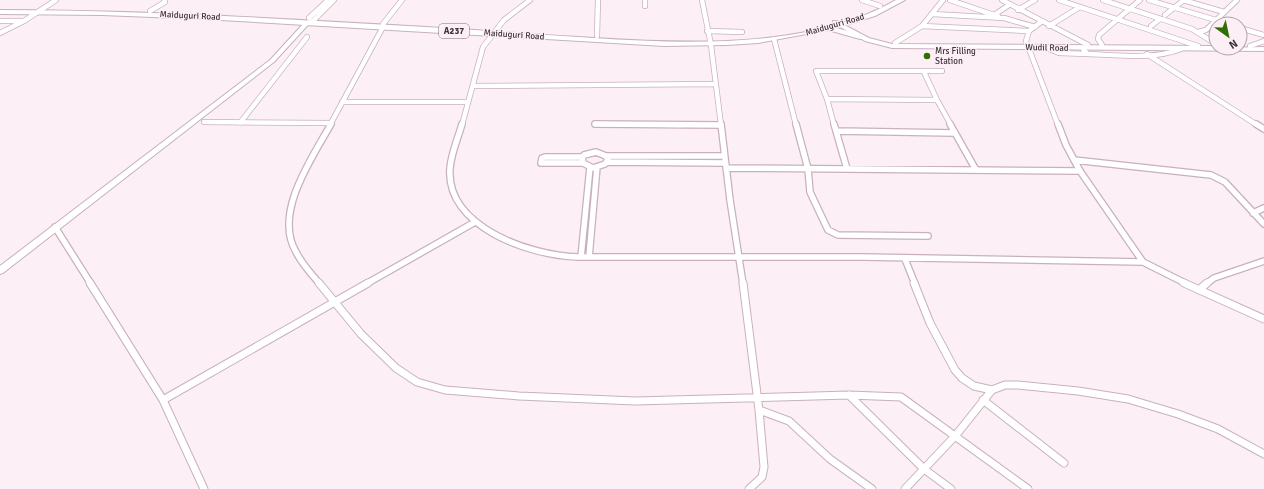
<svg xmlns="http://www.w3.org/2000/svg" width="1264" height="489" viewBox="0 0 1264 489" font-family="Signika,sans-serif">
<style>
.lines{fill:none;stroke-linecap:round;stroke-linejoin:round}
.street-far2-casing{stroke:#c8b1bc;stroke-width:6}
.street-far1-casing{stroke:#c8b1bc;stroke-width:8}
.street-casing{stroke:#c8b1bc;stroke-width:9}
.secondary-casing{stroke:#c8b1bc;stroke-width:2}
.primary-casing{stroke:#c8b1bc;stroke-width:2}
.highway-casing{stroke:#c8b1bc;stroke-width:2}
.street-far2{stroke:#fff;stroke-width:4.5}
.street-far1{stroke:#fff;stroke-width:5.5}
.street{stroke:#fff;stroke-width:7}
.secondary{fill:#fff;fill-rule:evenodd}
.primary{fill:#fff;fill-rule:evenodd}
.highway{fill:#fff;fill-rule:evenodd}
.poi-dot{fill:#306e01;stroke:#fdeff6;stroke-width:1.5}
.labels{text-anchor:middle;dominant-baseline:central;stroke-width:3;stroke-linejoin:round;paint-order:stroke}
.far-street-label{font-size:9px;fill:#3d3438;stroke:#fdeff6}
.shield{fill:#fdeff6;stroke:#776c71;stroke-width:1}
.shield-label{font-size:9px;font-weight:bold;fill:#3d3438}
.far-poi-label{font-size:9px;fill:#3d3438;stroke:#fdeff6;text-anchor:start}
</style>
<rect width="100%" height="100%" fill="#fdeff6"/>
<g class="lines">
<!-- street-far2 casing -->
<g class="street-far2-casing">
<path id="street-far2" d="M645 0V6
M702 0 711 45 721 125
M862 0 880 6
M950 0 994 15
M1002 0 1088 45
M1059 0 1198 46
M1103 0 1192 29 1216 44
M1149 0 1229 24
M1183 0 1224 12
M1018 10 1035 0
M150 11 165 2 164 0
M932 14 1004 18 1035 27
M1165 15 1184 0
M998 16 994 15 1009 5
M309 18 328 0
M315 19 334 0
M0 21H23
M1041 22 1029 31 1026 41 1058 125
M383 24 402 0
M922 26 1029 31
M1049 26 1080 7
M1151 26 1160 19
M1240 28 1264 35
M707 31 742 32
M1198 32 1206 30 1237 0
M0 33 24 21 56 0
M597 36 598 0
M774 39 796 125
M895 43 922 26 943 0
M1102 45 1098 39 1099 35 1140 0
M1250 46 1264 41
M1047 48 1059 53 1088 54
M1083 49 1088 54C1118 55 1153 60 1181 49
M1147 54 1257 125
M924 72 937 100
M473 86 716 84
M827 99 816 71H942
M342 102H468
M204 122 331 123
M240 123 307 37
M595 124 682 125
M330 125 383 27
M462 125 483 47 504 20 530 0
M834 125 827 99 937 100 951 125"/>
</g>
<!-- street-far1 casing -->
<g class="street-far1-casing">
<path id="street-far1" d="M462 124C458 138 451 154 450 168 445 227 531 256 578 257H863L1143 262
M595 124 721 125
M721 124 730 200 743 284
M796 124 808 169 810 192 828 230 838 235 928 236
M834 124 847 169
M950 124 976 170
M1058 124 1066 145 1080 171 1143 262 1187 284
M1256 124 1264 129
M836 131 955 133
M596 152 606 156 608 160 605 164 593 168 583 163 582 159 584 155Z
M606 156H724
M583 157H545L542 158 541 163H583
M1074 160 1211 175 1225 182 1264 224
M607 162 725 163
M726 168 1080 171
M1253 213 1264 208
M55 227 91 284
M581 257 590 167
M589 257 597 167
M905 259 915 284
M320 284C311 274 302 264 296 252 273 213 312 158 331 124
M366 284 475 222
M1206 284 1214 278 1264 261"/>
</g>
<!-- street casing -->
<g class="street-casing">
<path id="street" d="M90 283 163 400 368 283
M319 283 361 334 396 368 417 382 445 390 519 396 635 401 849 395 901 397 1028 489
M743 283 759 410 764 467 762 477 749 489
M914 283 930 323 955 370 962 378 974 386 992 390 1005 385H1018L1078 391 1128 399 1178 414 1218 429 1264 454
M1184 283 1264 319
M1199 290 1207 283
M849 395 924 469 951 489
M163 400 204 489
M983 400 1064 463
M759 410 789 421 830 459 872 489
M905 489 956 435 992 390"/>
</g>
<!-- secondary casing -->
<g class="secondary-casing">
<path id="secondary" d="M315 17 318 19 317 20 307 26 274 62 3 273 0 274V266L270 60 303 24Z"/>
</g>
<!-- primary casing -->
<g class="primary-casing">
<path id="primary" d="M833 21H837L869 38 892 44 1216 46V48L1264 47V51L892 48 865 41 833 23Z"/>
</g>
<!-- highway casing -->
<g class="highway-casing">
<path id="highway" d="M896 0H905L875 16 836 28 863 35 864 37 860 39 828 30 758 43 727 45 664 46 203 19 102 15 0 14V10C142 10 284 19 426 27 482 30 538 35 594 38 689 44 811 49 896 0Z"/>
</g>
<!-- street-far2 -->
<use href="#street-far2" class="street-far2"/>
<!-- street-far1 -->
<use href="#street-far1" class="street-far1"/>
<!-- street -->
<use href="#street" class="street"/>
<!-- secondary -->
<use href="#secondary" class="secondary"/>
<!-- primary -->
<use href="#primary" class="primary"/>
<!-- highway -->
<use href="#highway" class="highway"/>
</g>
<!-- markers -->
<circle class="poi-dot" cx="927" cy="56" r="4"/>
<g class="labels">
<!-- far-street labels -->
<g class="far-street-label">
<text transform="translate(190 16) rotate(3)">Maiduguri Road</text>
<text transform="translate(835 25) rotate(-16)">Maiduguri Road</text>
<text transform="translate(514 35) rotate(4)">Maiduguri Road</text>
<text transform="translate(1047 48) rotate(1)">Wudil Road</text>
</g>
<!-- shield labels -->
<rect class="shield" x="439" y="24" width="30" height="14" rx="3"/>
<g class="shield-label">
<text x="454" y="31">A237</text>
</g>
<!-- far-poi labels -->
<g class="far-poi-label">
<text x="935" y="51">Mrs Filling<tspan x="935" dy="10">Station</tspan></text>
</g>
</g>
<!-- north arrow -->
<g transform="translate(1228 36) rotate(147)"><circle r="19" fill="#fdeff6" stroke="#b0a4aa"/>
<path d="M0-3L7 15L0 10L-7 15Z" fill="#306e01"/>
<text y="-6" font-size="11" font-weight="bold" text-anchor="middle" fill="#3d3438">N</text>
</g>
</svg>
